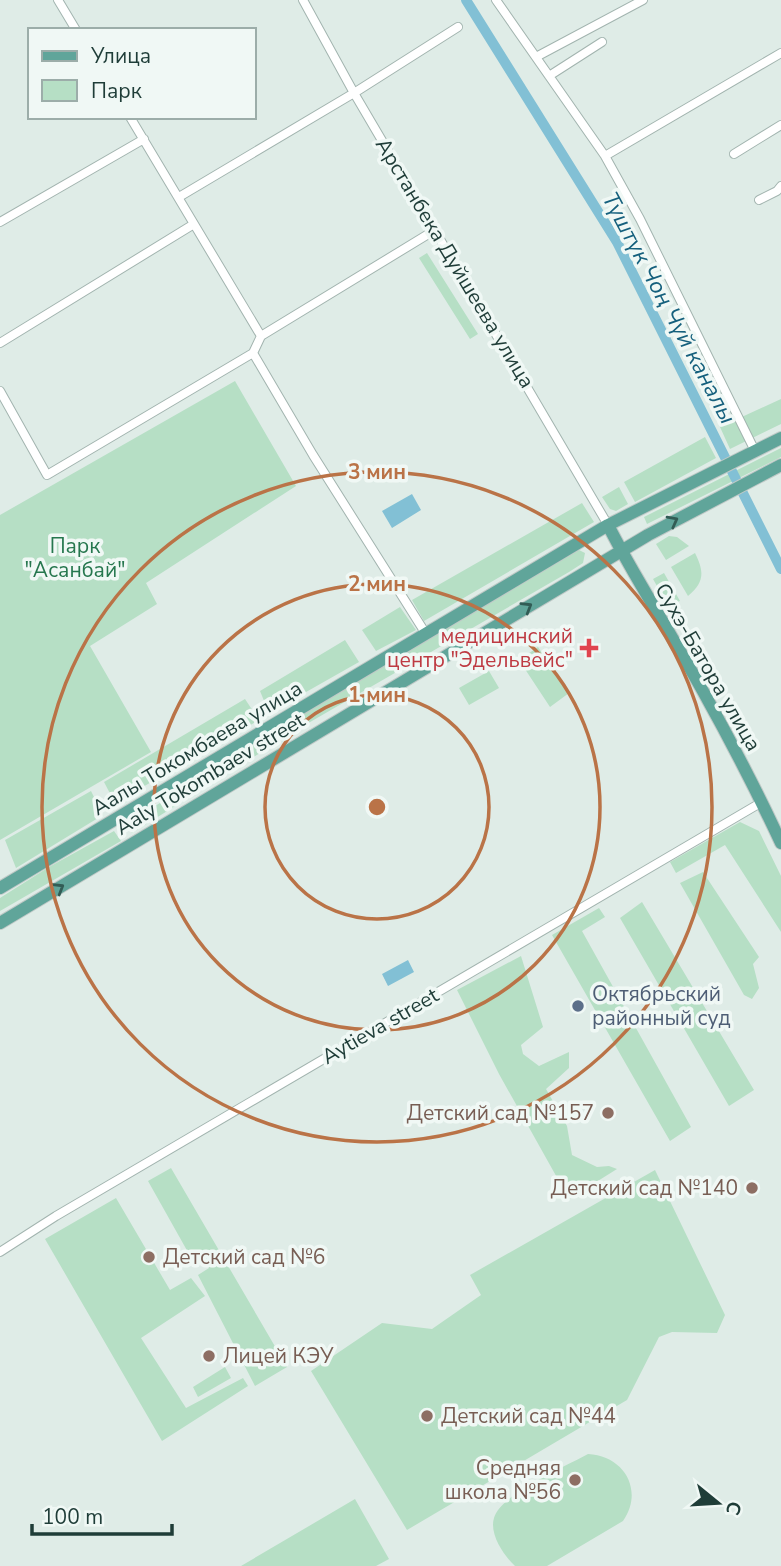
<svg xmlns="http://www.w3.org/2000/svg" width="781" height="1566" viewBox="0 0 781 1566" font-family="'Nunito Sans',sans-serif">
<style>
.green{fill:#b6dfc5}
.water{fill:#82c0d5}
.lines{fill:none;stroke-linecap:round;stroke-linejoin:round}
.canal{stroke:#82c0d5;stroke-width:10}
.minor-casing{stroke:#a2b4af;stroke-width:10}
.primary-casing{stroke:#c0c9c7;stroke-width:14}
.minor{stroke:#fff;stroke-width:8}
.primary{stroke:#60a59a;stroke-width:12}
.oneway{stroke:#325c55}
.ring{fill:none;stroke:#ba7347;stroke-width:3.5}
.health-dot{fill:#e0444e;stroke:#f0f8f5;stroke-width:2.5}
.service-dot{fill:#5c6f8a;stroke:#f0f8f5;stroke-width:2.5}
.education-dot{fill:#8d6e63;stroke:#f0f8f5;stroke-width:2.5}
.labels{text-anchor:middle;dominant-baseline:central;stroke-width:7;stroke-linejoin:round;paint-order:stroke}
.street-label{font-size:21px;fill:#1f3d38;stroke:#f0f8f5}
.park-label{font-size:21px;fill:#26774e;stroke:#f0f8f5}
.health-label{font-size:21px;fill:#be3a42;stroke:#f0f8f5;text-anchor:end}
.service-label{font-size:21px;fill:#4e5e75;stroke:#f0f8f5;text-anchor:start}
.education-label{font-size:21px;fill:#785e54;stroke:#f0f8f5;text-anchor:end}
.water-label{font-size:23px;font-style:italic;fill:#15607d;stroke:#f0f8f5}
.centre{fill:#ba7347;stroke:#f0f8f5;stroke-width:3.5}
.ring-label{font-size:21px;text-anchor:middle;font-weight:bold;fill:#ba7347;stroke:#f0f8f5;stroke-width:7;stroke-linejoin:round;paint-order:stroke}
</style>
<rect width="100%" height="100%" fill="#dfece7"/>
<!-- green -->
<path class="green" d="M427 253 478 334 470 339 419 258Z
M235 381 296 486 146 583 157 604 90 646 151 752 0 840V515Z
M781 399V424L730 449 720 427Z
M705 437 716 458 635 502 624 482Z
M781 448V457L647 524 644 517Z
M619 487 628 504 616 511 610 509 602 497Z
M582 503 594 522 424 621 412 600Z
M669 536 677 537 689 546 666 560 656 544Z
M579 550 585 553 583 563 569 572 305 725 132 833 125 825 352 682Z
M695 553C704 571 705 582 688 596L671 567Z
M664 573 680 601 671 604 666 602 653 579Z
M400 607 416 630 376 651 362 630Z
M345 640 359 662 269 713 260 691Z
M538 647 569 693 550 707 519 660Z
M489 671 499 688 469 705 459 688Z
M245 699 259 720 115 803 104 782Z
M91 791 103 815 16 868 5 840Z
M740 822 759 831 781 876V932L725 845 676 873 670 862Z
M114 831 121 841 0 911V898L49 867Z
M703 872 759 957 753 964 759 988 752 999 744 995 680 883Z
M642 902 754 1090 729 1106 620 918Z
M599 908 605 917 582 931 691 1127 670 1141 552 935Z
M521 956 543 1027 521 1045 523 1054 539 1066 569 1052V1068L546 1089 567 1126 572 1155 597 1167 609 1166 617 1169 569 1199 499 1074 457 990Z
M171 1168 287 1367 255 1386 198 1275 209 1268 200 1251 189 1254 148 1181Z
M655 1170 725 1315 717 1333 672 1332 659 1337 627 1400 407 1530 311 1371 382 1323 432 1329 481 1295 470 1275Z
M116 1198 170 1290 191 1278 205 1296 141 1338 186 1408 243 1378 248 1386 162 1441 45 1239Z
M225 1367 231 1378 198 1397 193 1387Z
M588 1454C625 1456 644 1491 623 1521L547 1566H515C504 1556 489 1534 494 1518 500 1494 567 1466 588 1454Z
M355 1499 389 1559 376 1566H241Z"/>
<!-- water -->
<path class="water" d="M412 494 421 510 392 528 382 511Z
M408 960 414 972 388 986 382 974Z"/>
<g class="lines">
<!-- canal -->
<path class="canal" d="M466 0 617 242 781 569"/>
<!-- minor casing -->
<g class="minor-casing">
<path id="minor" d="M58 0 76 30
M303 0 354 93 608 525
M496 0 605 156 640 219 755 451
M536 57 643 0
M549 76 602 42
M130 117 261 336
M734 154 781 125
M605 156 781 53
M179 197 354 93 458 27
M759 200 777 191 781 186
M0 222 144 139
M0 343 194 224
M253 353 313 455 426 634
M0 391 47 475 253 353 261 336 435 230
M0 1252 56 1216 762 802"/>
</g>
<!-- primary casing -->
<g class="primary-casing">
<path id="primary" d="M608 525C625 559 644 590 663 622 706 694 746 768 781 843
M0 888 608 525 781 438
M0 923 648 535 781 465"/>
</g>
<!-- minor -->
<use href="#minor" class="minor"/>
<!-- primary -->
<use href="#primary" class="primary"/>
</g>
<!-- one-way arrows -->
<defs><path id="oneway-chevron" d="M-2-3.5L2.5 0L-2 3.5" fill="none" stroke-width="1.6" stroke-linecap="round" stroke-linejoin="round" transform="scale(1.75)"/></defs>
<g class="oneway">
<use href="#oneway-chevron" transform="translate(673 521) rotate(-28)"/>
<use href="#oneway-chevron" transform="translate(527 607) rotate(-31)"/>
<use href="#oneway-chevron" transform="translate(59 888) rotate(-31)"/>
</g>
<!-- distance rings -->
<g class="ring">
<circle cx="377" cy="807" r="112"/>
<circle cx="377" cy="807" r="223"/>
<circle cx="377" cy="807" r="335"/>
</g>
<!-- markers -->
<path class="health-dot" d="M585.5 637.5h7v7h7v7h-7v7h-7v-7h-7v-7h7z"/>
<circle class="service-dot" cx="578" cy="1006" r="7"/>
<g class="education-dot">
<circle cx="608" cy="1113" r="7"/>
<circle cx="752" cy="1188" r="7"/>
<circle cx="149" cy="1257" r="7"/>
<circle cx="209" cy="1356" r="7"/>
<circle cx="427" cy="1416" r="7"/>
<circle cx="575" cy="1480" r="7"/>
</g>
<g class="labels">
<!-- street labels -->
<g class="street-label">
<text transform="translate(455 263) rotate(59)">Арстанбека Дуйшеева улица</text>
<text transform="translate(708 667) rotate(60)">Сухэ-Батора улица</text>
<text transform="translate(197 748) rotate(-31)">Аалы Токомбаева улица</text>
<text transform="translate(210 774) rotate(-31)">Aaly Tokombaev street</text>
<text transform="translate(380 1026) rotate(-30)">Aytieva street</text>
</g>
<!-- park labels -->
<g class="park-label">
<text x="75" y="546">Парк<tspan x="75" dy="24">"Асанбай"</tspan></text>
</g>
<!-- health labels -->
<g class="health-label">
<text x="573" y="636">медицинский<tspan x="573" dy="24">центр "Эдельвейс"</tspan></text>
</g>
<!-- service labels -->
<g class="service-label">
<text x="592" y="994">Октябрьский<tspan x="592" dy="24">районный суд</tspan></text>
</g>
<!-- education labels -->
<g class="education-label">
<text x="594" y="1113">Детский сад №157</text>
<text x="738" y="1188">Детский сад №140</text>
<text x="163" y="1257" text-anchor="start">Детский сад №6</text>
<text x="223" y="1356" text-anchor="start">Лицей КЭУ</text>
<text x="441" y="1416" text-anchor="start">Детский сад №44</text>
<text x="561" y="1468">Средняя<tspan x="561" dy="24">школа №56</tspan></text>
</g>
<!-- water labels -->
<g class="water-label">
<text transform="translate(669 308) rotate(62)">Түштүк Чоң Чүй каналы</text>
</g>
</g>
<circle cx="377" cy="807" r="10" class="centre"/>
<g class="ring-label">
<text x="377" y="479">3 мин</text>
<text x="377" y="591">2 мин</text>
<text x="377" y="702">1 мин</text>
</g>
<!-- legend -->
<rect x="28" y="28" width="228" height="91" fill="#f0f8f5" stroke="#9cada9" stroke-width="2"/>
<rect x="42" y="51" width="35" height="10" fill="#60a59a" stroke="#9cada9" stroke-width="2"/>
<text x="91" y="63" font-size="21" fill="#1f3d38">Улица</text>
<rect x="42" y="80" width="35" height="21" fill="#b6dfc5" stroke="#9cada9" stroke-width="2"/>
<text x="91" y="98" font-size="21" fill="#1f3d38">Парк</text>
<!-- north arrow -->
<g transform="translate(718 1503) rotate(108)" stroke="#f0f8f5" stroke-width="5" paint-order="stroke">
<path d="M0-5L12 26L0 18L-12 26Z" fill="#1f3d38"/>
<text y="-10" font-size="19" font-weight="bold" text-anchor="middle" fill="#1f3d38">С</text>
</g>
<!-- scale -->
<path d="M32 1524v10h140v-10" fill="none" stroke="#1f3d38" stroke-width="3.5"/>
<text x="42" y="1524" font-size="21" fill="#1f3d38" stroke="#f0f8f5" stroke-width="5" paint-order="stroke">100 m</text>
</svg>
